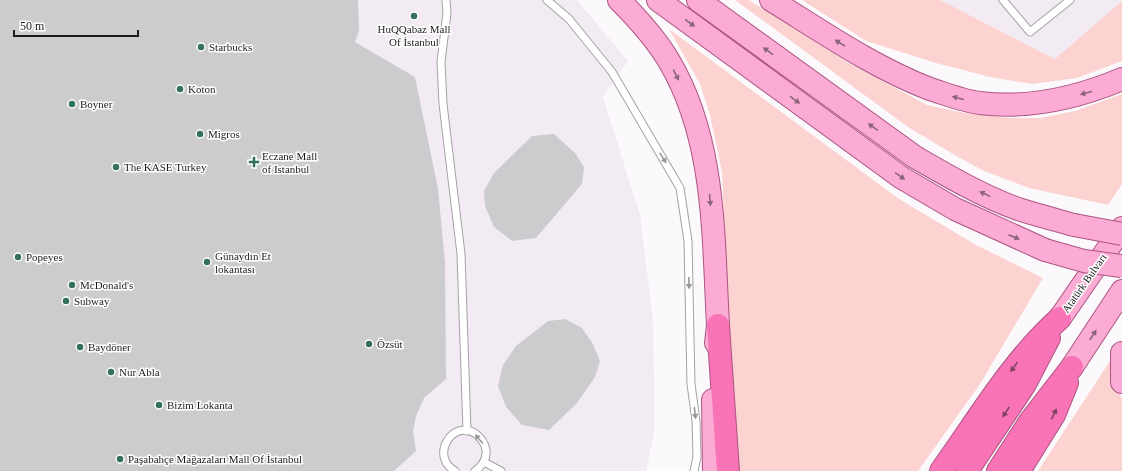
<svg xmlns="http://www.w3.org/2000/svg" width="1122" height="471" viewBox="0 0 1122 471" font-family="'Times New Roman',serif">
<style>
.built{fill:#f3ebf4}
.green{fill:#fcd3d1}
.building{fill:#cccccf}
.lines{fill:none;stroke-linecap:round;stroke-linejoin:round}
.service-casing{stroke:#a4a2a4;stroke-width:9}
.primary-casing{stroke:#ac5581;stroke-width:24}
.motorway-casing{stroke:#ac5581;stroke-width:24}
.service{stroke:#fff;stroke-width:7}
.primary{stroke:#fbabd4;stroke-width:22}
.motorway{stroke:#f973b7;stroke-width:22}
.primary-bridge-casing{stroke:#ac5581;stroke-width:24;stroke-linecap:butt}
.primary-bridge{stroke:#fbabd4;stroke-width:22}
.oneway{fill:#8c6478}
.oneway2{fill:#999}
.oneway3{fill:#804362}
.poi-dot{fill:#34705b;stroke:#fff;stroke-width:1.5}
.labels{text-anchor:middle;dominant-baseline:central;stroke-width:3;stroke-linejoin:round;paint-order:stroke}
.poi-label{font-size:11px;fill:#1d1c1d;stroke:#fff;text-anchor:start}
.street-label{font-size:11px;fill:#1d1c1d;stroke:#fff}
</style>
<rect width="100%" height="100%" fill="#fbf9fc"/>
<!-- built -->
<path class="built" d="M0 0H577L628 61 603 97 640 215 653 321 655 428 646 471H0Z
M940 0H1122V1L1056 59Z"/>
<!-- green -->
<path class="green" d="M735 0H749L849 63 927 105 965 113 1009 118H1040L1075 111 1122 94V184L1108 205 1029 188 984 171 953 154 908 127Z
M802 0H940L1055 59 1122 1V61L1077 78 1032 84 990 77 936 63 866 41Z
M669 29 899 199 976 245 1043 278 980 384 918 471H735L722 172 710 115 700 84Z
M1112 358 1115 382 1122 399V471H1038Z"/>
<!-- building -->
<path class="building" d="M0 0H358L359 31 355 42 415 77 438 189 445 263 446 379 424 398 416 416 413 431 416 451 394 471H0Z
M554 134 575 153 584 167 582 184 536 238 512 241 494 227 485 206 484 191 494 173 532 136Z
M565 319 582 328 593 344 600 361 595 377 577 403 549 430 522 425 506 407 498 386 503 365 516 346 548 321Z"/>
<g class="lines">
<!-- service casing -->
<g class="service-casing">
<path id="service" d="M446 0 447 13 441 62 443 104 461 254 467 431
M547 0 569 19 612 72 680 188 688 241 691 384 696 421 697 457 694 471
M1003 0 1030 32 1070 0
M484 462 501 471
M455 471C429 456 453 418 476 434 481 438 485 444 486 450 487 459 482 466 475 471"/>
</g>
<!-- primary casing -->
<g class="primary-casing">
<path id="primary" d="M619 0C638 19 656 39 669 61 716 140 713 237 718 325L716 343
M658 0 902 178 955 209 1045 250
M698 0 915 157C948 176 982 196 1018 209 1037 215 1056 220 1074 225
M771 0C823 32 873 67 930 89 946 94 963 101 980 103 1029 109 1077 98 1122 79
M1060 318 1122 228
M1122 353V382
M1072 367 1122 291
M713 400 714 471"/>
</g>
<!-- motorway casing -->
<g class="motorway-casing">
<path id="motorway" d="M718 325 728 471
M941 471C979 418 1012 361 1060 318
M967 471 1025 384 1049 338
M998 471 1031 420 1072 367
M1019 471 1054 415 1067 383"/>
</g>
<!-- service -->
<use href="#service" class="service"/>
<!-- primary -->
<use href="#primary" class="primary"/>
<!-- motorway -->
<use href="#motorway" class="motorway"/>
<!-- primary-bridge casing -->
<g class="primary-bridge-casing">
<path id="primary-bridge" d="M1074 225 1122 234
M1045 250 1084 261 1122 266"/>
</g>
<!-- primary-bridge -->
<use href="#primary-bridge" class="primary-bridge"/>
</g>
<!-- one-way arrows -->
<defs><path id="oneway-solid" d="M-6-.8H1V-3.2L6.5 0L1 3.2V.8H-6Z"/></defs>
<g class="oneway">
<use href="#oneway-solid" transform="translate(690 23) rotate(36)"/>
<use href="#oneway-solid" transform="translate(840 43) rotate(-148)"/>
<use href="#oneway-solid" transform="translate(768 51) rotate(-144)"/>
<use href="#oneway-solid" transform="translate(676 75) rotate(63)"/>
<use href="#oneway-solid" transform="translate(1086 93) rotate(165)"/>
<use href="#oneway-solid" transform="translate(958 98) rotate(-165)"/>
<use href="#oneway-solid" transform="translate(795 100) rotate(36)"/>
<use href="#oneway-solid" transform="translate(873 127) rotate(-145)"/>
<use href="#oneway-solid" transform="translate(900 176) rotate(35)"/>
<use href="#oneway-solid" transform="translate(985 194) rotate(-154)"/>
<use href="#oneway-solid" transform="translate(710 200) rotate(85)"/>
<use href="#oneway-solid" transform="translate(1014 237) rotate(23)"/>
<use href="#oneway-solid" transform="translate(1093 335) rotate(-57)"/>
</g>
<g class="oneway2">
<use href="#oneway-solid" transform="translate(663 158) rotate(57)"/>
<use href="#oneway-solid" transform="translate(689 283) rotate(89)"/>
<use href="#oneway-solid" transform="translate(695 413) rotate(83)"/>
<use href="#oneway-solid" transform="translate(479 439) rotate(-132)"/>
</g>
<g class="oneway3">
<use href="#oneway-solid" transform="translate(1014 367) rotate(125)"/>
<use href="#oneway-solid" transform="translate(1006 412) rotate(123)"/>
<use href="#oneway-solid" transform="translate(1054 414) rotate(-64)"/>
</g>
<!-- markers -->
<g class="poi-dot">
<circle cx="414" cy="16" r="4"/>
<circle cx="201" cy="47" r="4"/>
<circle cx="180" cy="89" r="4"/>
<circle cx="72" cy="104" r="4"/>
<circle cx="200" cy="134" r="4"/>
<path d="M252 156h4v4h4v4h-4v4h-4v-4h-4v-4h4z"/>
<circle cx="116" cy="167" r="4"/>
<circle cx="18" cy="257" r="4"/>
<circle cx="207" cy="262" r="4"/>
<circle cx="72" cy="285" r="4"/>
<circle cx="66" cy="301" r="4"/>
<circle cx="369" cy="344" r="4"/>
<circle cx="80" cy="347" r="4"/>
<circle cx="111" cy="372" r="4"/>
<circle cx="159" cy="405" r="4"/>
<circle cx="120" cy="459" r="4"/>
</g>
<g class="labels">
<!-- poi labels -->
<g class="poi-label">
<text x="414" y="29" text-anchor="middle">HuQQabaz Mall<tspan x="414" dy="13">Of İstanbul</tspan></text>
<text x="209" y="47">Starbucks</text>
<text x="188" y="89">Koton</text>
<text x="80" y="104">Boyner</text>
<text x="208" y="134">Migros</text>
<text x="262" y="156">Eczane Mall<tspan x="262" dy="13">of Istanbul</tspan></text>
<text x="124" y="167">The KASE Turkey</text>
<text x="215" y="256">Günaydın Et<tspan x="215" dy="13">lokantası</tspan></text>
<text x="26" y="257">Popeyes</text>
<text x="80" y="285">McDonald's</text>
<text x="74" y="301">Subway</text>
<text x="377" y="344">Özsüt</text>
<text x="88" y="347">Baydöner</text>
<text x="119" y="372">Nur Abla</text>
<text x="167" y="405">Bizim Lokanta</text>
<text x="128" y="459">Paşabahçe Mağazaları Mall Of İstanbul</text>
</g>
<!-- street labels -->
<g class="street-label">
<text transform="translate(1084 283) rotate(-55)">Atatürk Bulvarı</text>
</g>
</g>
<!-- scale -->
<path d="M14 30v6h124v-6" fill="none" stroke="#1d1c1d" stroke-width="2"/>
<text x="20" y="30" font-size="12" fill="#1d1c1d" stroke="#ffffff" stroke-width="3" paint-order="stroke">50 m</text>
</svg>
